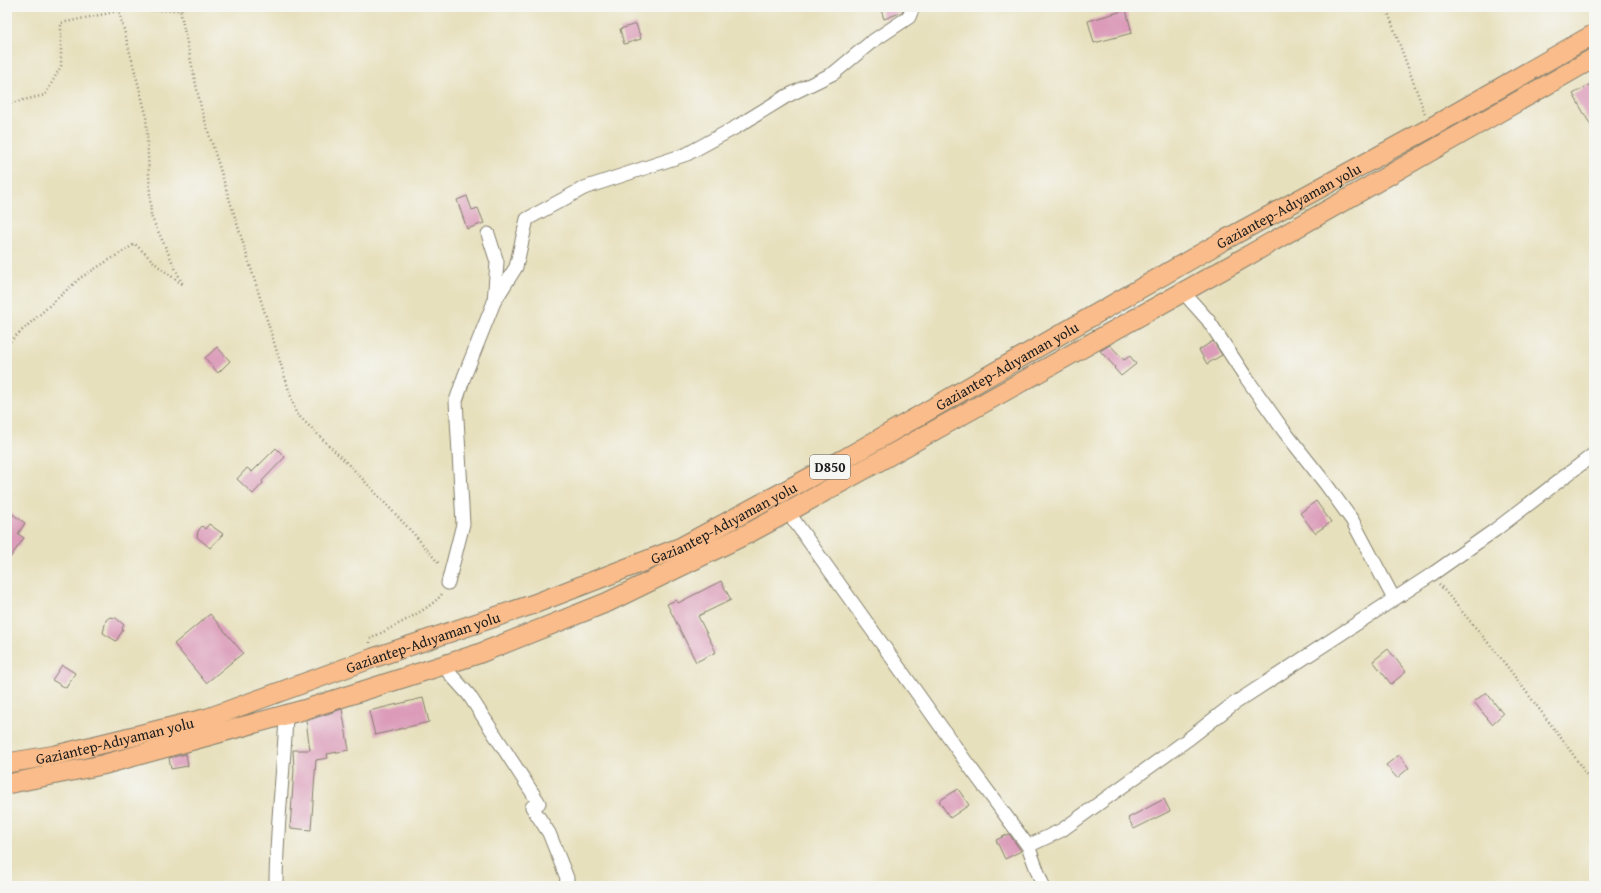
<svg xmlns="http://www.w3.org/2000/svg" width="1601" height="893" viewBox="0 0 1601 893" font-family="'Gentium Book Plus',serif">
<style>
.building{fill:#db9bb9}
.lines{fill:none;stroke-linecap:round;stroke-linejoin:round}
.minor-casing{stroke:#827e6c;stroke-width:15}
.highway-casing{stroke:#827e6c;stroke-width:21}
.path{stroke:#827e6c;stroke-width:2.5;stroke-dasharray:1 3;stroke-linecap:butt}
.minor{stroke:#fff;stroke-width:13}
.highway{stroke:#f9bc8a;stroke-width:19}
.labels{text-anchor:middle;dominant-baseline:central;stroke-width:3.5;stroke-linejoin:round;paint-order:stroke}
.shield{fill:#f6f6f2;stroke:#5d5d5c;stroke-width:1}
.shield-label{font-size:14px;font-weight:bold;fill:#1c1c1c}
.street-label{font-size:15px;fill:#1c1c1c;stroke:#f6f6f2}
</style>
<rect width="100%" height="100%" fill="#f6f6f2"/>
<filter id="ink" filterUnits="userSpaceOnUse"><feTurbulence type="fractalNoise" baseFrequency=".025" numOctaves="2"/><feDisplacementMap in="SourceGraphic" scale="8" xChannelSelector="R" yChannelSelector="G"/><feConvolveMatrix kernelMatrix="1 2 1 2 8 2 1 2 1" color-interpolation-filters="sRGB"/></filter>
<filter id="wash" filterUnits="userSpaceOnUse"><feTurbulence type="fractalNoise" baseFrequency=".012" numOctaves="4" result="noise"/><feDisplacementMap in="SourceGraphic" scale="16" xChannelSelector="R" yChannelSelector="G"/><feGaussianBlur stdDeviation="0.9" result="paint"/><feColorMatrix in="noise" values="0 0 0 0 0 0 0 0 0 0 0 0 0 0 0 0 0 1.4 0 .05"/><feComposite in="paint" operator="in"/></filter>
<g filter="url(#wash)">
<rect width="100%" height="100%" fill="#e7e0bd"/>
<g id="blocks">
<!-- building -->
<path class="building" d="M880 7H904L902 12 900 13 884 19Z
M1126 10 1132 33 1094 43 1088 21Z
M636 24 641 39 624 44 620 29Z
M1594 82V131L1573 94Z
M467 196 472 210 478 208 484 223 467 229 457 200Z
M1213 341 1222 355 1207 364 1199 350Z
M1110 345 1124 360 1130 356 1136 364 1121 376 1114 368 1115 367 1100 351Z
M217 347 230 361 218 373 205 358Z
M276 448 285 457 262 481 263 483 253 494 237 479 247 468 252 472Z
M1316 501 1331 522 1315 533 1300 513Z
M7 510 25 523 18 534 24 538 7 562Z
M209 524 223 534 210 548 197 537 198 531 202 526 205 529Z
M721 581 731 600 698 616 716 652 696 662 667 604 676 600 678 603Z
M210 614 243 653 206 683 174 644Z
M110 617 116 618 124 625 122 629 123 630 116 641 103 633 106 620Z
M1388 649 1406 672 1391 684 1373 661Z
M62 665 75 673 66 688 52 680Z
M1486 692 1503 714 1492 724 1474 702Z
M423 698 429 722 375 735 369 711Z
M342 709 349 750 327 754 328 758 316 760 311 830 290 828 294 770 293 750H310L306 721Z
M186 754 188 766 171 769 169 758Z
M1399 755 1409 768 1397 778 1386 765Z
M958 789 969 805 950 818 939 801Z
M1164 799 1170 811 1134 829 1128 818Z
M1009 834 1021 851 1005 859 996 840Z"/>
</g>
</g>
<g filter="url(#ink)">
<use href="#blocks" fill-opacity="0" stroke="#827e6c" stroke-width="1"/>
<g class="lines">
<!-- minor casing -->
<g class="minor-casing">
<path id="minor" d="M1183 292 1208 320 1247 379 1284 431 1325 483 1352 520 1394 599
M494 302 516 267 527 219 584 188 687 154 738 126 785 97 834 73 870 43 909 17 913 7
M788 512 964 759 1028 846 1043 886
M448 583 463 524 456 401 464 377 494 302 497 262 488 234
M442 665 469 695 539 803 532 807 549 833 567 878 566 886
M1028 846 1062 830 1187 740 1232 705 1431 575 1495 530 1594 454
M276 886C276 829 284 772 286 715"/>
</g>
<!-- highway casing -->
<g class="highway-casing">
<g id="highway">
<path id="s1" d="M7 763 56 755 208 718 373 658 534 604 681 547 844 459 1221 242 1430 128 1594 34"/>
<path d="M7 784 102 765 303 710 478 654 608 602 751 532 788 512 1235 263 1594 58"/>
</g>
</g>
<!-- path -->
<path class="path" d="M186 7 180 10 201 108 296 413 355 471 414 534 440 565
M1386 7 1425 114
M7 104 45 95 61 66V23L119 11 180 10 179 7
M7 344 80 278 135 244 158 266 183 285 151 216 146 114 119 11
M1439 584 1500 657 1570 750 1594 786
M370 643V639C387 629 435 608 443 592"/>
<!-- minor -->
<use href="#minor" class="minor"/>
<!-- highway -->
<use href="#highway" class="highway"/>
</g>
</g>
<g class="labels">
<!-- shield labels -->
<rect class="shield" x="810" y="455" width="40" height="24" rx="3"/>
<g class="shield-label">
<text x="830" y="467">D850</text>
</g>
<!-- street labels -->
<g class="street-label">
<text stroke="none"><textPath href="#s1" startOffset="1406">Gaziantep-Adıyaman yolu</textPath></text>
<text stroke="none"><textPath href="#s1" startOffset="1082">Gaziantep-Adıyaman yolu</textPath></text>
<text stroke="none"><textPath href="#s1" startOffset="758">Gaziantep-Adıyaman yolu</textPath></text>
<text stroke="none"><textPath href="#s1" startOffset="434">Gaziantep-Adıyaman yolu</textPath></text>
<text stroke="none"><textPath href="#s1" startOffset="110">Gaziantep-Adıyaman yolu</textPath></text>
</g>
</g>
<!-- margin -->
<rect width="1601" height="893" fill="none" stroke="#f6f6f2" stroke-width="24"/>
</svg>
